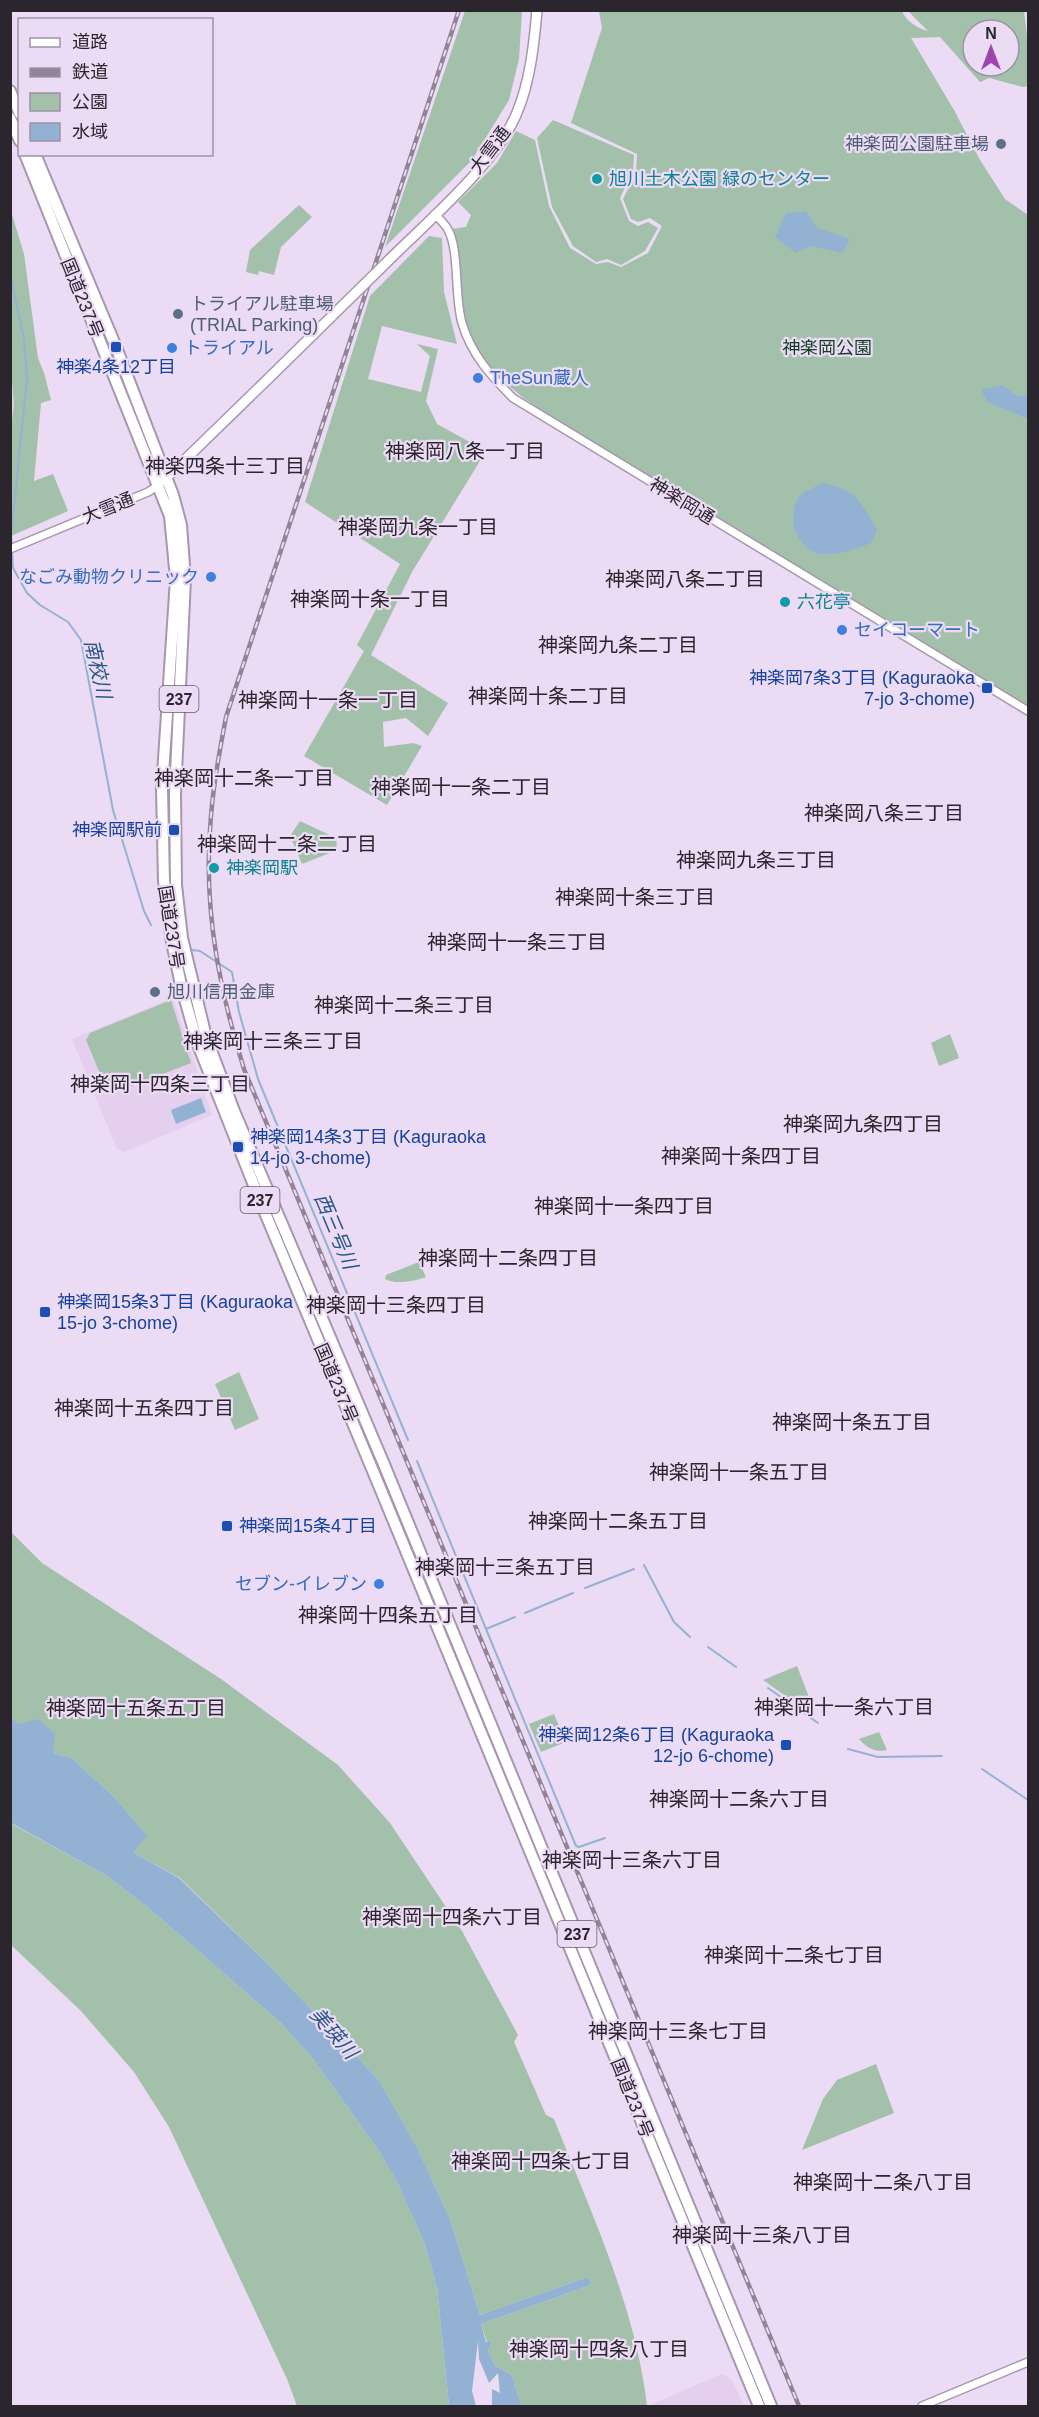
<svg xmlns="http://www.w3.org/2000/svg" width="1039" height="2417" viewBox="0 0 1039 2417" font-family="Arial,'Noto Sans JP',sans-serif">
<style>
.built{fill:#e4cfee}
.green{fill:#a2c0aa;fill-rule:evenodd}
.water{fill:#93b2d3}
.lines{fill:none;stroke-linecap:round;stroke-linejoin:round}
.stream{stroke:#93b2d3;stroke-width:2}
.minor-casing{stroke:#a797ae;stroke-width:10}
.major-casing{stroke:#a797ae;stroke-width:12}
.highway-casing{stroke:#a797ae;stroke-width:14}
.minor{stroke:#fff;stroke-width:7}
.major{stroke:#fff;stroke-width:9}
.highway{stroke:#fff;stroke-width:10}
.rail-casing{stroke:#908496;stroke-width:4.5}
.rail{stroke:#ecdbf4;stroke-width:2;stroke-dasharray:7;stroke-linecap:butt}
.major-bridge-casing{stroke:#a797ae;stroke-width:12;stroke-linecap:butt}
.major-bridge{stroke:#fff;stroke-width:9}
.service-dot{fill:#5c6f8a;stroke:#ecdbf4;stroke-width:2}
.culture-dot{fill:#0f9aa8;stroke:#ecdbf4;stroke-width:2}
.transit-dot{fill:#1a4fb4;stroke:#ecdbf4;stroke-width:2}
.shop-dot{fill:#3f7fe0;stroke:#ecdbf4;stroke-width:2}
.labels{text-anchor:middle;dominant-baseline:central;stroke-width:4.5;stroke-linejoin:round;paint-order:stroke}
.shield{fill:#ecdbf4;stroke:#655c69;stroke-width:1.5}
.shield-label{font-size:16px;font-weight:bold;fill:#2b252e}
.service-label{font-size:18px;fill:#4e5e75;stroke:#ecdbf4;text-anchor:start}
.street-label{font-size:18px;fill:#2b252e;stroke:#ecdbf4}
.culture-label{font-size:18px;fill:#0d838f;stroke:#ecdbf4;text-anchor:start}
.shop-label{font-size:18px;fill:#366cbe;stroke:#ecdbf4;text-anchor:start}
.park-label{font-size:18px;fill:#103f23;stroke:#ecdbf4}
.transit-label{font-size:18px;fill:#164399;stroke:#ecdbf4;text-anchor:end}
.neighbourhood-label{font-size:20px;fill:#2b252e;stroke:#ecdbf4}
.water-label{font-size:20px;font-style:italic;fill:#295783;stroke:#ecdbf4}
</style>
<rect width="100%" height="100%" fill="#ecdbf4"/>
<!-- built -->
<path class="built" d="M11 354 14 407 11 433Z
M173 998 212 1115 124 1152 117 1149 72 1039Z
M722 2374 732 2380 744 2406H647Z"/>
<!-- green -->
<path class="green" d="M465 11H522L519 59 509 100 472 160 385 247Z
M599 11H902C905 20 918 29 928 31L908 11H1024L1028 44V86L1023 87 989 78 980 82 940 37 911 38 954 110 980 160 1005 199 1028 215V708L538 408C503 385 473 354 463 312 456 285 459 256 451 229L466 227 471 215 458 202 497 163 516 131 535 140 549 206 570 248 596 264 608 262 621 267 648 253 662 226 650 218 638 222 631 219 623 199 636 173 637 154 571 123 602 28ZM973 30H1009V66H973Z
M553 120 634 155 633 171 620 198 629 221 638 226 648 222 658 228 645 251 621 265 607 259 596 262 573 246 552 207 537 138Z
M299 205 312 217 281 247 274 275 259 271 258 275 246 272 250 250Z
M11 211 24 254 38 358 44 373 51 400 41 403 34 481 53 474 68 511 11 536 10 433 14 406 10 354Z
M429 236 442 238 444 292 457 344 382 326 368 379 421 392 430 356 417 344 438 349 426 401 437 424 486 451 412 572 371 655 448 703 428 736 406 718 383 722 384 747 413 743 422 746 387 805 304 756 364 651 357 645 400 564 305 502 370 296Z
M300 821 336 838 337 850 302 864 290 836Z
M171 1000 191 1063 109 1095 86 1040 90 1033Z
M950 1034 959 1058 939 1066 931 1043Z
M419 1262 426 1277C415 1281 396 1285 385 1279L386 1275Z
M239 1372 259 1419 235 1430 215 1384Z
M10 1531 42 1563 221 1679 338 1765 390 1823 462 1931 518 2035 514 2042 546 2115 554 2119C590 2210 636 2308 647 2406H522L511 2374 495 2366 488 2351 492 2341 487 2342 481 2324 591 2285 588 2277 480 2315 450 2219 417 2147 379 2080 267 1963 180 1878 134 1853 146 1834 114 1797 72 1758 53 1753 11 1717Z
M797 1666 809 1697 794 1702 763 1680Z
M554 1714 566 1742 541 1752 529 1724Z
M879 1732 887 1750C876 1753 867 1748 859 1739Z
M10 1823 107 1876 151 1910 281 2023 313 2059 377 2148 396 2180 424 2242 437 2287 449 2406H297L287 2379 169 2127 134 2072 81 2011 11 1945Z
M876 2064 894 2113 802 2150 823 2099 837 2080Z"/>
<!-- water -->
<path class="water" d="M806 211 817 228 850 239 843 253 811 246 796 253 775 237 786 213Z
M1002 385 1017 396 1028 395V419L987 402 981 389Z
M823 483C859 491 859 500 877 530L871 543C855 549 838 556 821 554 797 550 785 516 799 497 804 491 816 487 823 483Z
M201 1098 206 1112 176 1124 171 1110Z
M11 1717 19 1724 39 1719 55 1734 53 1753 72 1758 114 1797 147 1835 134 1853 179 1878 267 1963 379 2080 417 2147 450 2219 480 2315 588 2277 591 2285 481 2324 486 2342 492 2341 488 2351 495 2366 511 2374 522 2406H492V2389L500 2393 498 2373 489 2383 479 2359 478 2341 472 2391 476 2406H449L437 2287 424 2242 396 2180 377 2148 313 2059 281 2023 151 1910 107 1876 11 1823Z"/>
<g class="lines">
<!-- stream -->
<path class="stream" d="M10 274 24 339 27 379 11 534 13 568 27 593 40 605 68 622 81 640 113 810 144 911 151 925
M192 950 200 951 232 972 239 1012 258 1079 408 1440
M417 1461 486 1629 515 1617
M644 1565 674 1622 690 1637
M585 1588 634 1569
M525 1613 573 1593
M486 1629 576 1846 579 1847 605 1838
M708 1647 736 1667
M768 1688 818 1723
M848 1749 878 1757 942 1756
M982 1769 1028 1800"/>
<!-- minor casing -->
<g class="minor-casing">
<path id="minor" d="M435 214C439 219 444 223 447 228 460 248 454 296 462 323 471 354 491 376 513 398L1028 711
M10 549 148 492 159 485
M922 2406 1028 2362"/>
</g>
<!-- major casing -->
<g class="major-casing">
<path id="major" d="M388 261C427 222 495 164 516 115 530 83 534 45 537 10
M163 481 273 374"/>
</g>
<!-- highway casing -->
<g class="highway-casing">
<path id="highway" d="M10 91 20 114
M10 118 20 141
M25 154 170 516 176 579 162 789 164 881 172 942 181 985 197 1042 261 1203 378 1483 759 2406
M35 154 116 347 173 495 181 525 185 579 175 795 176 885 182 938 206 1037 234 1111 383 1462 771 2406"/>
</g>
<!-- minor -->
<use href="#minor" class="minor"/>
<!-- major -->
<use href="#major" class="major"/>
<!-- highway -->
<use href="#highway" class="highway"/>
<!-- rail casing -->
<g class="rail-casing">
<path id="rail" d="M459 10 226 717C219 754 212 792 210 830 204 912 220 992 244 1069L799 2406"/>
</g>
<!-- rail -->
<use href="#rail" class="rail"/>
<!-- major-bridge casing -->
<g class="major-bridge-casing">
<path id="major-bridge" d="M273 374 388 261"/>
</g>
<!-- major-bridge -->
<use href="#major-bridge" class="major-bridge"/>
</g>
<!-- markers -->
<g class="service-dot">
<circle cx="1001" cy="144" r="6"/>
<circle cx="178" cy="314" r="6"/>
<circle cx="155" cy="992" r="6"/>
</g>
<g class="culture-dot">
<circle cx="597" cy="179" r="6"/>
<circle cx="785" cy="602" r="6"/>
<circle cx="214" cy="868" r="6"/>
</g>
<g class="transit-dot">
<rect x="110" y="341" width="12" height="12" rx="3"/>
<rect x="981" y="682" width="12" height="12" rx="3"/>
<rect x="168" y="824" width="12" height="12" rx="3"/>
<rect x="232" y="1141" width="12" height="12" rx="3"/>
<rect x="39" y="1306" width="12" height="12" rx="3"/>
<rect x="221" y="1520" width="12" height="12" rx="3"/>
<rect x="780" y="1739" width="12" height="12" rx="3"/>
</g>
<g class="shop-dot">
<circle cx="172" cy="348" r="6"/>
<circle cx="478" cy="378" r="6"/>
<circle cx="211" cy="577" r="6"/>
<circle cx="842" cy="630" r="6"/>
<circle cx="379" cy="1584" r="6"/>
</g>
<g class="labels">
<!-- shield labels -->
<g class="shield">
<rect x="159.5" y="686" width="39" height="26" rx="4.5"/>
<rect x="240.5" y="1187" width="39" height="26" rx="4.5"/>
<rect x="557.5" y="1921" width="39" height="26" rx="4.5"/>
</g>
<g class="shield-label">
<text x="179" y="699">237</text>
<text x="260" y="1200">237</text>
<text x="577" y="1934">237</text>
</g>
<!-- service labels -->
<g class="service-label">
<text x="989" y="144" text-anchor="end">神楽岡公園駐車場</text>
<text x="190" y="304">トライアル駐車場<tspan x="190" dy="21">(TRIAL Parking)</tspan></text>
<text x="167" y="992">旭川信用金庫</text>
</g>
<!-- street labels -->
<g class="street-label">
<text transform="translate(490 150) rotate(-53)">大雪通</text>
<text transform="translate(82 298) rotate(68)">国道237号</text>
<text transform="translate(682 501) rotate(31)">神楽岡通</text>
<text transform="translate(108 508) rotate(-22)">大雪通</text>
<text transform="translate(171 927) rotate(81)">国道237号</text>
<text transform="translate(336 1383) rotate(67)">国道237号</text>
<text transform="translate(632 2098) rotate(68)">国道237号</text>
</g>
<!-- culture labels -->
<g class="culture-label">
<text x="609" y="179">旭川土木公園 緑のセンター</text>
<text x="797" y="602">六花亭</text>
<text x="226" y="868">神楽岡駅</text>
</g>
<!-- shop labels -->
<g class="shop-label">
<text x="184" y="348">トライアル</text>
<text x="490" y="378">TheSun蔵人</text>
<text x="199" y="577" text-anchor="end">なごみ動物クリニック</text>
<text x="854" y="630">セイコーマート</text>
<text x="367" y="1584" text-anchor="end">セブン-イレブン</text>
</g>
<!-- park labels -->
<g class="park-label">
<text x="827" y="348">神楽岡公園</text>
</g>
<!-- transit labels -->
<g class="transit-label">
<text x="116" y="367" text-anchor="middle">神楽4条12丁目</text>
<text x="975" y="678">神楽岡7条3丁目 (Kaguraoka<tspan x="975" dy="21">7-jo 3-chome)</tspan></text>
<text x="162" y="830">神楽岡駅前</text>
<text x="250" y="1137" text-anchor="start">神楽岡14条3丁目 (Kaguraoka<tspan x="250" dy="21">14-jo 3-chome)</tspan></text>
<text x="57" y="1302" text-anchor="start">神楽岡15条3丁目 (Kaguraoka<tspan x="57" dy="21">15-jo 3-chome)</tspan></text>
<text x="239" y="1526" text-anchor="start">神楽岡15条4丁目</text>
<text x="774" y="1735">神楽岡12条6丁目 (Kaguraoka<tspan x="774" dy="21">12-jo 6-chome)</tspan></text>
</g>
<!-- neighbourhood labels -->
<g class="neighbourhood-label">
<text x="465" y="451">神楽岡八条一丁目</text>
<text x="225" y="466">神楽四条十三丁目</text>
<text x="418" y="527">神楽岡九条一丁目</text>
<text x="685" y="579">神楽岡八条二丁目</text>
<text x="370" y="599">神楽岡十条一丁目</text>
<text x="618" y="645">神楽岡九条二丁目</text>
<text x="548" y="696">神楽岡十条二丁目</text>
<text x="328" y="700">神楽岡十一条一丁目</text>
<text x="244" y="778">神楽岡十二条一丁目</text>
<text x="461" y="787">神楽岡十一条二丁目</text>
<text x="884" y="813">神楽岡八条三丁目</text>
<text x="287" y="844">神楽岡十二条二丁目</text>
<text x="756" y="860">神楽岡九条三丁目</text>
<text x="635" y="897">神楽岡十条三丁目</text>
<text x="517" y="942">神楽岡十一条三丁目</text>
<text x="404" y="1005">神楽岡十二条三丁目</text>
<text x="273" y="1041">神楽岡十三条三丁目</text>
<text x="160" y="1084">神楽岡十四条三丁目</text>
<text x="863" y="1124">神楽岡九条四丁目</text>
<text x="741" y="1156">神楽岡十条四丁目</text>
<text x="624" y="1206">神楽岡十一条四丁目</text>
<text x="508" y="1258">神楽岡十二条四丁目</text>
<text x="396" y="1305">神楽岡十三条四丁目</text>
<text x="144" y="1408">神楽岡十五条四丁目</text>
<text x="852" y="1422">神楽岡十条五丁目</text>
<text x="739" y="1472">神楽岡十一条五丁目</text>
<text x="618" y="1521">神楽岡十二条五丁目</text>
<text x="505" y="1567">神楽岡十三条五丁目</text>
<text x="388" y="1615">神楽岡十四条五丁目</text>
<text x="844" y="1707">神楽岡十一条六丁目</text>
<text x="136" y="1708">神楽岡十五条五丁目</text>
<text x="739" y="1799">神楽岡十二条六丁目</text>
<text x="632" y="1860">神楽岡十三条六丁目</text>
<text x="452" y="1917">神楽岡十四条六丁目</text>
<text x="794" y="1955">神楽岡十二条七丁目</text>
<text x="678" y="2031">神楽岡十三条七丁目</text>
<text x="541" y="2161">神楽岡十四条七丁目</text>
<text x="883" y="2182">神楽岡十二条八丁目</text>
<text x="762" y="2235">神楽岡十三条八丁目</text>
<text x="599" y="2349">神楽岡十四条八丁目</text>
</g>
<!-- water labels -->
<g class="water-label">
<text transform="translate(98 669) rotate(77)">南校川</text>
<text transform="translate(336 1231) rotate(67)">西三号川</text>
<text transform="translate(334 2033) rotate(49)">美瑛川</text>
</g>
</g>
<!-- border -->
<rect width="1039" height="2417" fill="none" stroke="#2b252e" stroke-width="24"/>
<!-- legend -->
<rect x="18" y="18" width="195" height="138" fill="#ecdbf4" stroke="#9f92a5" stroke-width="1.5"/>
<rect x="30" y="38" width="30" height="9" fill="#ffffff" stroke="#9f92a5" stroke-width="1.5"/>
<text x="72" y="48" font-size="18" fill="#2b252e">道路</text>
<rect x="30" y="68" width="30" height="9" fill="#908496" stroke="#9f92a5" stroke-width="1.5"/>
<text x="72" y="78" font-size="18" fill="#2b252e">鉄道</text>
<rect x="30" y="93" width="30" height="18" fill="#a2c0aa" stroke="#9f92a5" stroke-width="1.5"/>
<text x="72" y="108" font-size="18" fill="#2b252e">公園</text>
<rect x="30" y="123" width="30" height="18" fill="#93b2d3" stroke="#9f92a5" stroke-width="1.5"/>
<text x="72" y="138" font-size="18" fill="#2b252e">水域</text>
<!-- north arrow -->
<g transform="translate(991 48)"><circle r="28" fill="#ecdbf4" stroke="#9f92a5" stroke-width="1.5"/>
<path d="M0-4.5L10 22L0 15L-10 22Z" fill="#9f45b0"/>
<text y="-9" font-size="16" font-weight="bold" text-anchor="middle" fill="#2b252e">N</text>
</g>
</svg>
